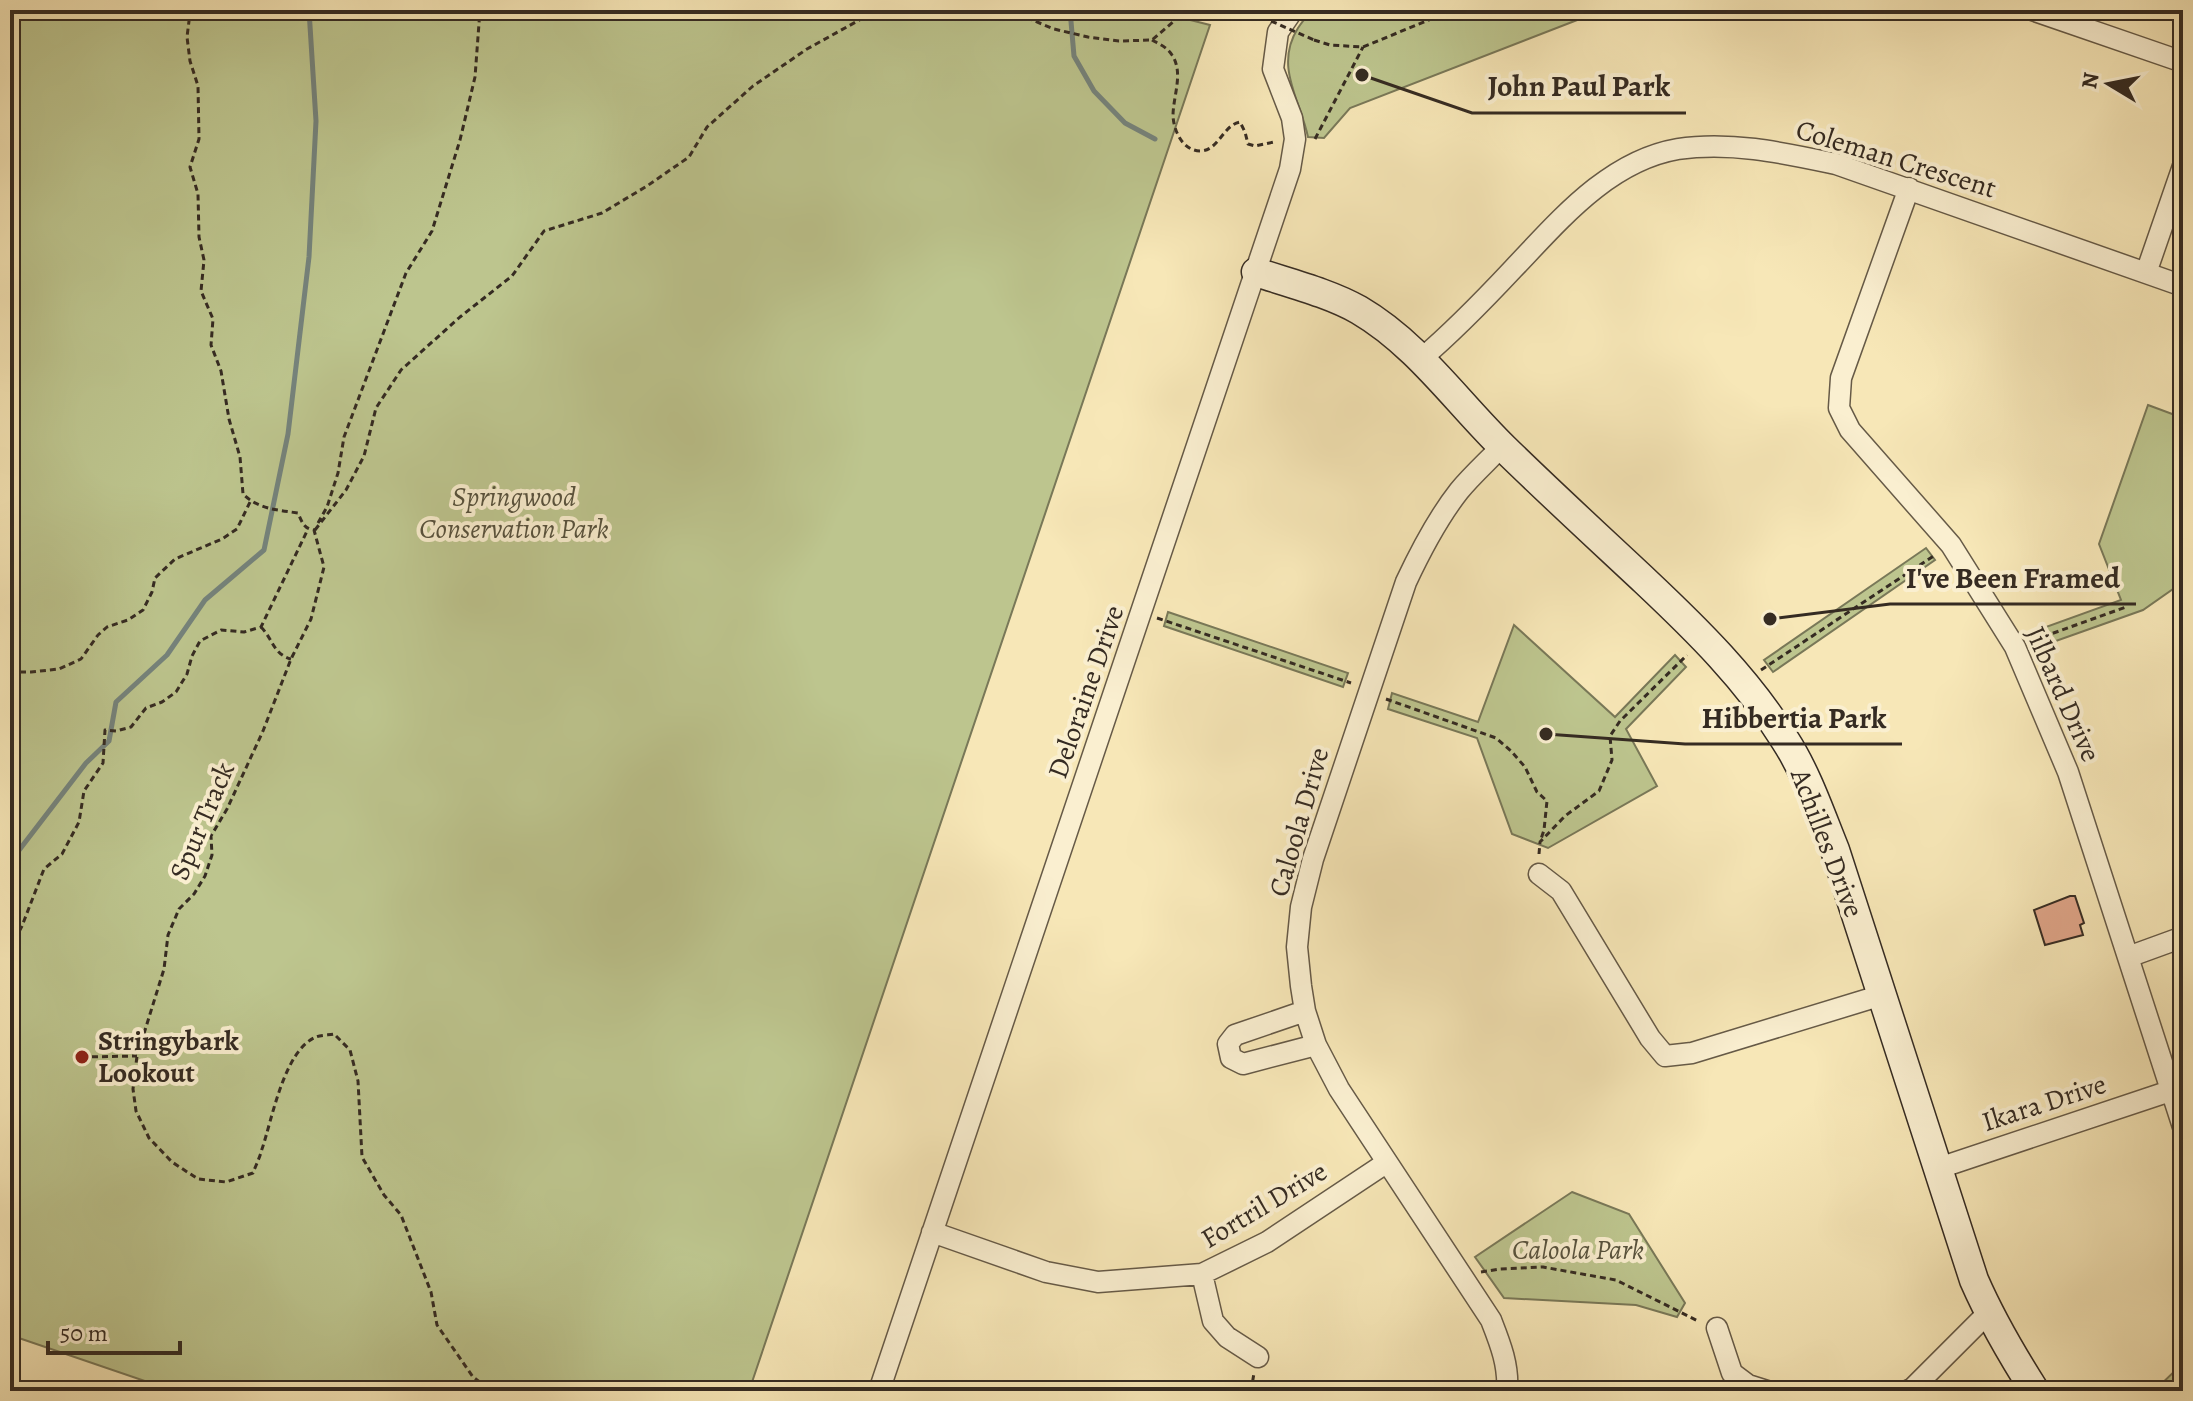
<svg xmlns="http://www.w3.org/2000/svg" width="2193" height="1401" viewBox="0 0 2193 1401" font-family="Alegreya,serif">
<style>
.green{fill:#bdc58e;stroke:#797858;stroke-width:2}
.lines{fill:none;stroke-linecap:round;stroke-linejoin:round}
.stream{stroke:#75837c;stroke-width:5}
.building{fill:#e1a68a;stroke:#352b22;stroke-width:2}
.street-casing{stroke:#665a47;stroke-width:23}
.secondary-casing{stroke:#352b22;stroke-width:31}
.path{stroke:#352b22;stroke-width:3;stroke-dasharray:6 4;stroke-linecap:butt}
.street{stroke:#faefd0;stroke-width:20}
.secondary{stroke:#faefd0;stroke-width:28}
.path-bridge{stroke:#352b22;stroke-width:3;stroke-dasharray:6 4;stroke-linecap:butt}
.poi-dot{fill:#8f2418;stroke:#faefd0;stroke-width:3}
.labels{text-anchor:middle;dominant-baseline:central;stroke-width:8;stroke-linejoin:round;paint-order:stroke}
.street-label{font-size:28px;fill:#352b22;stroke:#faefd0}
.park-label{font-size:28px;font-style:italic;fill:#57523d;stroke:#faefd0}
.poi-label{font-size:28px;font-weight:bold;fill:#352b22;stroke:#faefd0;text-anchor:start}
.leader{fill:none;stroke:#352b22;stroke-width:3}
.callout-dot{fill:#352b22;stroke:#faefd0;stroke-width:3}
.callout-label{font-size:30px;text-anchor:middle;font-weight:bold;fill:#352b22;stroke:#faefd0;stroke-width:8;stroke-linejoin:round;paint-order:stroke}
</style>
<rect width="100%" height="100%" fill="#f7e7b7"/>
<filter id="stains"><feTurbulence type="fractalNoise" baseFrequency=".0025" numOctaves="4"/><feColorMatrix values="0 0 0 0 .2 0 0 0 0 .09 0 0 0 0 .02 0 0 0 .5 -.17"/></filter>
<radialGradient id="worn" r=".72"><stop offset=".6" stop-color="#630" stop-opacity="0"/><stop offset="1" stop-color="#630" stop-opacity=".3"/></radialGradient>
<!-- green -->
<path class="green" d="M10 10H1151L1210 25 749 1391H174L10 1335Z
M1315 10H1603L1350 108 1324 138 1308 137C1300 99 1274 66 1298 28 1303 21 1307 14 1315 10Z
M2148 405 2183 418V582L2143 610 2039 647 2032 632 2121 600 2099 544Z
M1926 548 1935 560 1773 672 1764 660Z
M1168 612 1348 673 1343 687 1164 626Z
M1514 625 1615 717 1675 655 1686 667 1626 729 1657 786 1548 848 1512 834 1477 738 1388 709 1392 693 1478 722Z
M1572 1192 1629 1214 1685 1303 1677 1317 1636 1305 1504 1298 1475 1257Z
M2183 1363V1384L2176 1391H2154Z"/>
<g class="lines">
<!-- stream -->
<path class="stream" d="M1070 10 1074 56 1094 91 1125 123 1155 139
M10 843 17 853
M10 862 86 763 109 741 116 702 167 655 205 600 264 550 288 434 309 257 316 121 309 10"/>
</g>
<!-- building -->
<path class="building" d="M2070 896H2075L2084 923 2080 925 2083 935 2045 945 2034 910Z"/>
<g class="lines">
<!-- street casing -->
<g class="street-casing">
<path id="street" d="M2032 10 2183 62
M1909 188 1841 378 1839 408 1850 430 1951 545 2015 647 2068 772 2183 1127
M2146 273 2183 166
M1421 359C1454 331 1483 301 1513 269 1559 221 1608 161 1678 149 1731 141 1784 153 1836 164L2183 286
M1502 446C1488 461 1472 475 1459 491 1437 519 1421 550 1406 582L1313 859 1301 907 1297 947 1301 986 1305 1011 1316 1045 1339 1089 1491 1320C1500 1343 1509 1365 1507 1391
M1539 874 1561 891 1650 1038 1665 1056 1692 1053 1882 995
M2128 957 2183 937
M1305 1011 1235 1035 1228 1044 1231 1058 1243 1064 1316 1045
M1936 1169 2170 1091
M932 1232 1046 1272 1098 1282 1202 1274 1267 1242 1386 1163
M1202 1274 1213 1321 1227 1337 1258 1357
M1717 1328 1732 1373 1748 1385 1767 1391
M879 1391 1290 169 1295 139 1292 118 1273 69 1278 32 1293 10
M1907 1391 1913 1388 1988 1313"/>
</g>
<!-- secondary casing -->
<g class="secondary-casing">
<path id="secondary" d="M1256 272C1289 283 1329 293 1359 310 1417 344 1456 401 1504 448 1550 493 1598 537 1645 581 1697 630 1747 679 1785 740 1807 774 1820 813 1835 850L1974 1280C1991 1319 2012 1355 2035 1391"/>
</g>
<!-- path -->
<path class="path" d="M193 10 190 13 187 37 190 61 198 86 199 139 190 167 198 194 199 237 204 260 201 291 213 319 211 345 221 371 229 419 240 457 243 494C258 509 277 510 298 513 302 522 304 529 314 530L324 567 311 619 291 659 263 731 227 809 211 836 212 855 205 876 194 894 179 909 168 935 164 969 137 1056 133 1089 136 1111 149 1138 172 1162 198 1179 226 1182 253 1173C256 1165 260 1157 262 1149 272 1120 284 1050 316 1037 321 1035 329 1035 334 1034L350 1050 358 1081 362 1157 384 1195 401 1215 431 1292 437 1325 473 1377 492 1391
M1008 10 1054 29 1088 37 1119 41 1152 40 1180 16 1226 10
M1240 10 1262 17
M1152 40C1159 44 1167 47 1172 55 1184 73 1173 96 1173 116 1174 132 1183 151 1201 151 1219 150 1223 125 1240 122L1245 132 1248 144 1255 146 1274 142
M1314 40 1330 45 1363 47 1453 10
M1315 139 1363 47
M318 523 327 507 338 473 344 437 406 273 432 231 460 140 475 77 480 10
M315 530 346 490 364 456 376 408 401 370 460 317 512 276 544 231 602 213 647 186 689 157 707 127 753 86 807 49 863 18 883 10
M1157 618 1351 683
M261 627C273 639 273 654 291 659
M2034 640 2126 607
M1761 670 1935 555
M10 672H31L59 669 81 659 98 635 107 627 128 620 143 610 152 592 155 578 175 559 222 539 237 529 250 502
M1386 699 1496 738 1511 751 1525 767 1537 792 1547 801 1544 830 1540 842
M1539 854 1540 842 1565 816 1599 791 1612 760 1610 736 1620 721 1687 655
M10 949 22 926 44 869 62 854 79 822 84 791 103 763 105 730 116 731 131 727 146 708 162 702 176 692 187 674 192 656 200 641 221 630 244 632 261 627 308 529
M82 1057 137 1056
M1481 1272 1500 1269 1543 1267 1616 1280 1698 1321
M1253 1391 1252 1385 1254 1373
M2167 1391 2183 1375"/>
<!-- street -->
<use href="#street" class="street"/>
<!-- secondary -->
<use href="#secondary" class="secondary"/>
<!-- path-bridge -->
<path class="path-bridge" d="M1262 17 1314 40"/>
</g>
<!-- markers -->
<circle class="poi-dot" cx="82" cy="1057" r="8"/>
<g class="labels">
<!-- street labels -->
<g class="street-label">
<text transform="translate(1896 159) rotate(17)">Coleman Crescent</text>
<text transform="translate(1086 692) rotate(-71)">Deloraine Drive</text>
<text transform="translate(2063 694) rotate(66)">Jilbard Drive</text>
<text transform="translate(202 821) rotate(-67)">Spur Track</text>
<text transform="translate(1299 822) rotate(-74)">Caloola Drive</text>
<text transform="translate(1827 843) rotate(69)">Achilles Drive</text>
<text transform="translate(2044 1103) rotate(-18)">Ikara Drive</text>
<text transform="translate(1264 1205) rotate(-31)">Fortril Drive</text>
</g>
<!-- park labels -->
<g class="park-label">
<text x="514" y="497">Springwood<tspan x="514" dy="32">Conservation Park</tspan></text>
<text x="1578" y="1250">Caloola Park</text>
</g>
<!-- poi labels -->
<g class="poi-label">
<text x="98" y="1041">Stringybark<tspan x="98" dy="32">Lookout</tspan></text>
</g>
</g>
<!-- callouts -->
<path class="leader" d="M1362 75L1472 113H1686M1770 619L1890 604H2136M1546 734L1685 744H1902"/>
<g class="callout-dot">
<circle cx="1362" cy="75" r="8"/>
<circle cx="1770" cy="619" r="8"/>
<circle cx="1546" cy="734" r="8"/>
</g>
<g class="callout-label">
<text x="1579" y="96">John Paul Park</text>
<text x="2013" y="588">I've Been Framed</text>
<text x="1794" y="728">Hibbertia Park</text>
</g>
<!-- margin -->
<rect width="2193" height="1401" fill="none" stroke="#f7e7b7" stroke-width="40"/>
<rect x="12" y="12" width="2169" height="1377" fill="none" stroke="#352b22" stroke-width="4"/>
<rect x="20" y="20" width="2153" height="1361" fill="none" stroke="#352b22" stroke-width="2"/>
<!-- north arrow -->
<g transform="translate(2109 84) rotate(280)" stroke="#faefd0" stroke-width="6" paint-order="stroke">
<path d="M0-6L14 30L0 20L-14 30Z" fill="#352b22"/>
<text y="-12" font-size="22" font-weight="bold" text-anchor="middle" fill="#352b22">N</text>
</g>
<!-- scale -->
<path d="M48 1341v12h132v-12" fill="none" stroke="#352b22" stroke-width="4"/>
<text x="60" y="1341" font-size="24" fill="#352b22" stroke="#faefd0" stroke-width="6" paint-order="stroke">50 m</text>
<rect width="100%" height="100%" filter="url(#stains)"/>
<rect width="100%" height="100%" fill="url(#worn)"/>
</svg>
